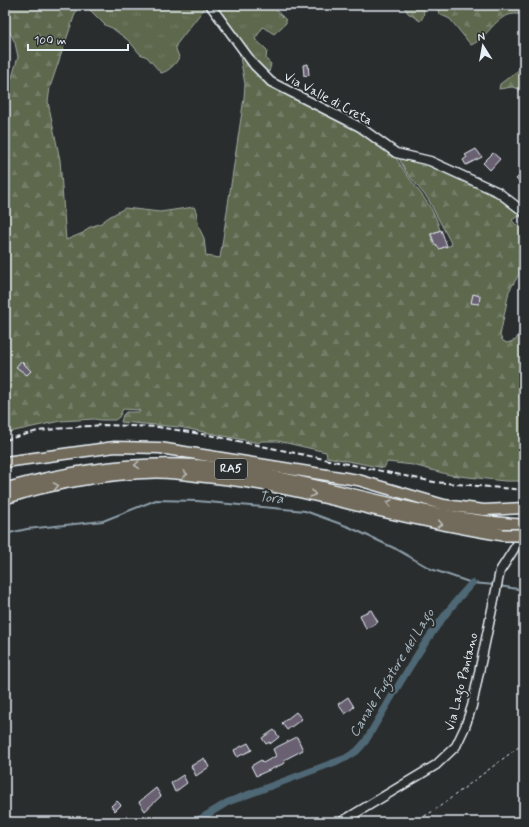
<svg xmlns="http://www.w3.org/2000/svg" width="529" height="827" viewBox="0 0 529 827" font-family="Mynerve,sans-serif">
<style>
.grass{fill:url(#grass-tufts);stroke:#a2aca3}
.forest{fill:url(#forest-firs);stroke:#a2aca3}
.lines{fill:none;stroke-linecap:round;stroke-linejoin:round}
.stream{stroke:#8c9ea9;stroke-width:2}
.canal{stroke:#4f6774;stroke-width:7}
.building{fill:#696172;stroke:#e8f1f8}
.minor-casing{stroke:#e8f1f8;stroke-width:11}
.major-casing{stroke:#e8f1f8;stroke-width:13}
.highway-casing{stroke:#e8f1f8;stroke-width:14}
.path{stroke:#e8f1f8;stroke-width:1;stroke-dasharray:3 3;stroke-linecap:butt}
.minor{stroke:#2a2d2e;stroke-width:8}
.major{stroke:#726b5a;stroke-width:10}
.highway{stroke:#726b5a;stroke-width:11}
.rail{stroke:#e8f1f8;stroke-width:2;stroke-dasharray:6 3;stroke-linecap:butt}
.highway-bridge-casing{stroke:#e8f1f8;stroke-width:14;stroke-linecap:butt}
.highway-bridge{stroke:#726b5a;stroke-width:11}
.oneway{stroke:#b9bbb9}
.labels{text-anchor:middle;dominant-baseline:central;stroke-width:4;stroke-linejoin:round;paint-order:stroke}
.shield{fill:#2a2d2e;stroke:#afb6bb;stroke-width:1}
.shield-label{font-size:12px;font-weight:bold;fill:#e8f1f8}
.street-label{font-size:13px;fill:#e8f1f8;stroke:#2a2d2e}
.water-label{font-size:14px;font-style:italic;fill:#abbac3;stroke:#2a2d2e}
</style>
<defs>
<pattern id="grass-tufts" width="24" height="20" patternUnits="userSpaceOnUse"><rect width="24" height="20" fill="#5d674e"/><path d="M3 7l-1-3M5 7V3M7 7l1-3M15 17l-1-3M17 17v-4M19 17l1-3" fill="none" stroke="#747d68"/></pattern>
<pattern id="forest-firs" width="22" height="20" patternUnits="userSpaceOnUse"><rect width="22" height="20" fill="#5d674e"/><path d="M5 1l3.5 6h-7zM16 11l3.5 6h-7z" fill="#747d68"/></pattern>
</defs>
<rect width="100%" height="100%" fill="#2a2d2e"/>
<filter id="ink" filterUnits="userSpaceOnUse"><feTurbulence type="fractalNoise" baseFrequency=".025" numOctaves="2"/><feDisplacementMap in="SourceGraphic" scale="8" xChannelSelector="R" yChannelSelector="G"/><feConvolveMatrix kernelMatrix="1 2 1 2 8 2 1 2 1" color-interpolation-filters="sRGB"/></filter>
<g filter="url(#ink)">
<!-- grass -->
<path class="grass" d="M85 5H207L176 45V49L179 57C177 63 168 72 161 73L147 57 140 54 129 41 112 28 105 25Z
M213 5H274L273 7 286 20V23L274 34 263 27 255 39 267 50 266 59 271 64 269 72H264Z"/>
<!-- forest -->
<path class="forest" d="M5 5H78L50 87 48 102 60 160 66 240 83 233 88 228 101 223 109 217 125 208 160 212 194 207 196 211 199 228 204 238 206 256 220 258 244 98 245 84 238 46 261 74 393 151C405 180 432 199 440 230L430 234 435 246 437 245 439 249 452 245 428 199 407 173 398 157 401 153 496 193 517 208 518 213 523 218 518 216 512 220 515 224 524 229V266L509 291 500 336 503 341 507 343 516 340 524 322V481H505L450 475 413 465 387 462 384 468 327 457 326 452 278 441H261L259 443 179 427 121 422 123 415 126 412H140L139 410 123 409 119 417 115 420H101L94 419 60 421 5 433V101L18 57 15 43 5 22Z
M403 5H423C424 11 425 16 420 21L408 13Z
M437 5H524V15C496 8 491 37 471 45L450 19 439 14Z
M524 66V98L519 89 512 87 499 89 500 84Z"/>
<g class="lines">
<!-- stream -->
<path class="stream" d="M5 534 27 529 103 521 156 500 197 501 305 511 349 527 396 549 431 569 472 583 495 585
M499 586 524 590"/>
<!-- canal -->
<path class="canal" d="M195 822 228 802 346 758 357 751 365 742C398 687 428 630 472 583"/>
</g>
<!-- building -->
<path class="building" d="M308 64 309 75 304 76 303 65Z
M476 149 482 157 466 165 463 160 467 157 465 155Z
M493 153 500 159 490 170 483 163Z
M524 171V187L516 179Z
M441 230 447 246 439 249 437 245H435L431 234Z
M473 294 480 296 479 304 471 303Z
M21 361 31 371 27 375 16 367Z
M371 610 378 622 366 629 360 615Z
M348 697 354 707 345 714 338 704Z
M296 712 302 719 287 730 282 723Z
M274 730 279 737 270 744V742L266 744 262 738Z
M297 737 303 750 284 760 285 763 256 776 251 766 261 760 263 763 276 756 273 749Z
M248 743 252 750 237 757 234 750Z
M204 758 209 767 196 776 191 766Z
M183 775 187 783 175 792 171 783Z
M156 788 161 796 145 811 139 802Z
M117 801 121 805 115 811 111 806Z"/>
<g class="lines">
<!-- minor casing -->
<g class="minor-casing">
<path id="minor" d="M210 5 254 65 271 82 360 127 396 153 430 161 498 192 524 212
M341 822 436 765 456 746 465 727 472 706 500 571 524 533"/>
</g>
<!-- major casing -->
<g class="major-casing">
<path id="major" d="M5 462 115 447 160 448 358 480 444 505 484 510 524 508"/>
</g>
<!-- highway casing -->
<g class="highway-casing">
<path id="highway" d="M5 489C79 468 153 458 230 469 328 483 424 520 524 525
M5 498C50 483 109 473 156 472 171 472 187 474 201 476 260 481 316 495 373 509 416 519 460 528 503 535"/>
</g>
<!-- path -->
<path class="path" d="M414 822 435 810 524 743"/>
<!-- minor -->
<use href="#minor" class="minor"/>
<!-- major -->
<use href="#major" class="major"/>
<!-- highway -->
<use href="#highway" class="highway"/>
<!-- rail -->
<path class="rail" d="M5 440 38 431 74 427 105 425 158 427 214 436 434 482 524 490"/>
<!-- highway-bridge casing -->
<g class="highway-bridge-casing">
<path id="highway-bridge" d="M503 535H524"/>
</g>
<!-- highway-bridge -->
<use href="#highway-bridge" class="highway-bridge"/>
</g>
<!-- one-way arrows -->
<defs><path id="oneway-chevron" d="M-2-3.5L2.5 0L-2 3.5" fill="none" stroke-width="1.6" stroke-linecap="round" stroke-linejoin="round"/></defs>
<g class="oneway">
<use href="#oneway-chevron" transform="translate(137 465) rotate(175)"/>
<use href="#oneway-chevron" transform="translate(185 474) rotate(5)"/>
<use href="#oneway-chevron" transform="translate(56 486) rotate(-10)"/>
<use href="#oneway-chevron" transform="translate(313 494) rotate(14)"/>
<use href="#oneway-chevron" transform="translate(389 503) rotate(-167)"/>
<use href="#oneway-chevron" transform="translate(440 524) rotate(11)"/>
</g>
</g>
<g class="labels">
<!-- shield labels -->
<rect class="shield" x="215" y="459" width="32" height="20" rx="3"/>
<g class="shield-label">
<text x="231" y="469">RA5</text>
</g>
<!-- street labels -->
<g class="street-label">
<text transform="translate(328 99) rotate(28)">Via Valle di Creta</text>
<text transform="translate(462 682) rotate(-76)">Via Lago Pantano</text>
</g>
<!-- water labels -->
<g class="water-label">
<text transform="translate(271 498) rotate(6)">Tora</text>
<text transform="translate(392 673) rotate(-58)">Canale Fugatore del Lago</text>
</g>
</g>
<!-- margin -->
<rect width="529" height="827" fill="none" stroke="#2a2d2e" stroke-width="20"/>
<rect x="10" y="10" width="509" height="807" fill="none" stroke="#e8f1f8" stroke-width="1.5" filter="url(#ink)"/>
<!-- north arrow -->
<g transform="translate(483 46) rotate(349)" stroke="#2a2d2e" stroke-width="3" paint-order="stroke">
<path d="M0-3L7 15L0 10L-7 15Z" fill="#e8f1f8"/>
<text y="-6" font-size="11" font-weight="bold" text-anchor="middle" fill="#e8f1f8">N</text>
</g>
<!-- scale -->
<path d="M28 44v6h100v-6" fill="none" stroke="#e8f1f8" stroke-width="2"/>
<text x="34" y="44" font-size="12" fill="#e8f1f8" stroke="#2a2d2e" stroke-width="3" paint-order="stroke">100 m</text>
</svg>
